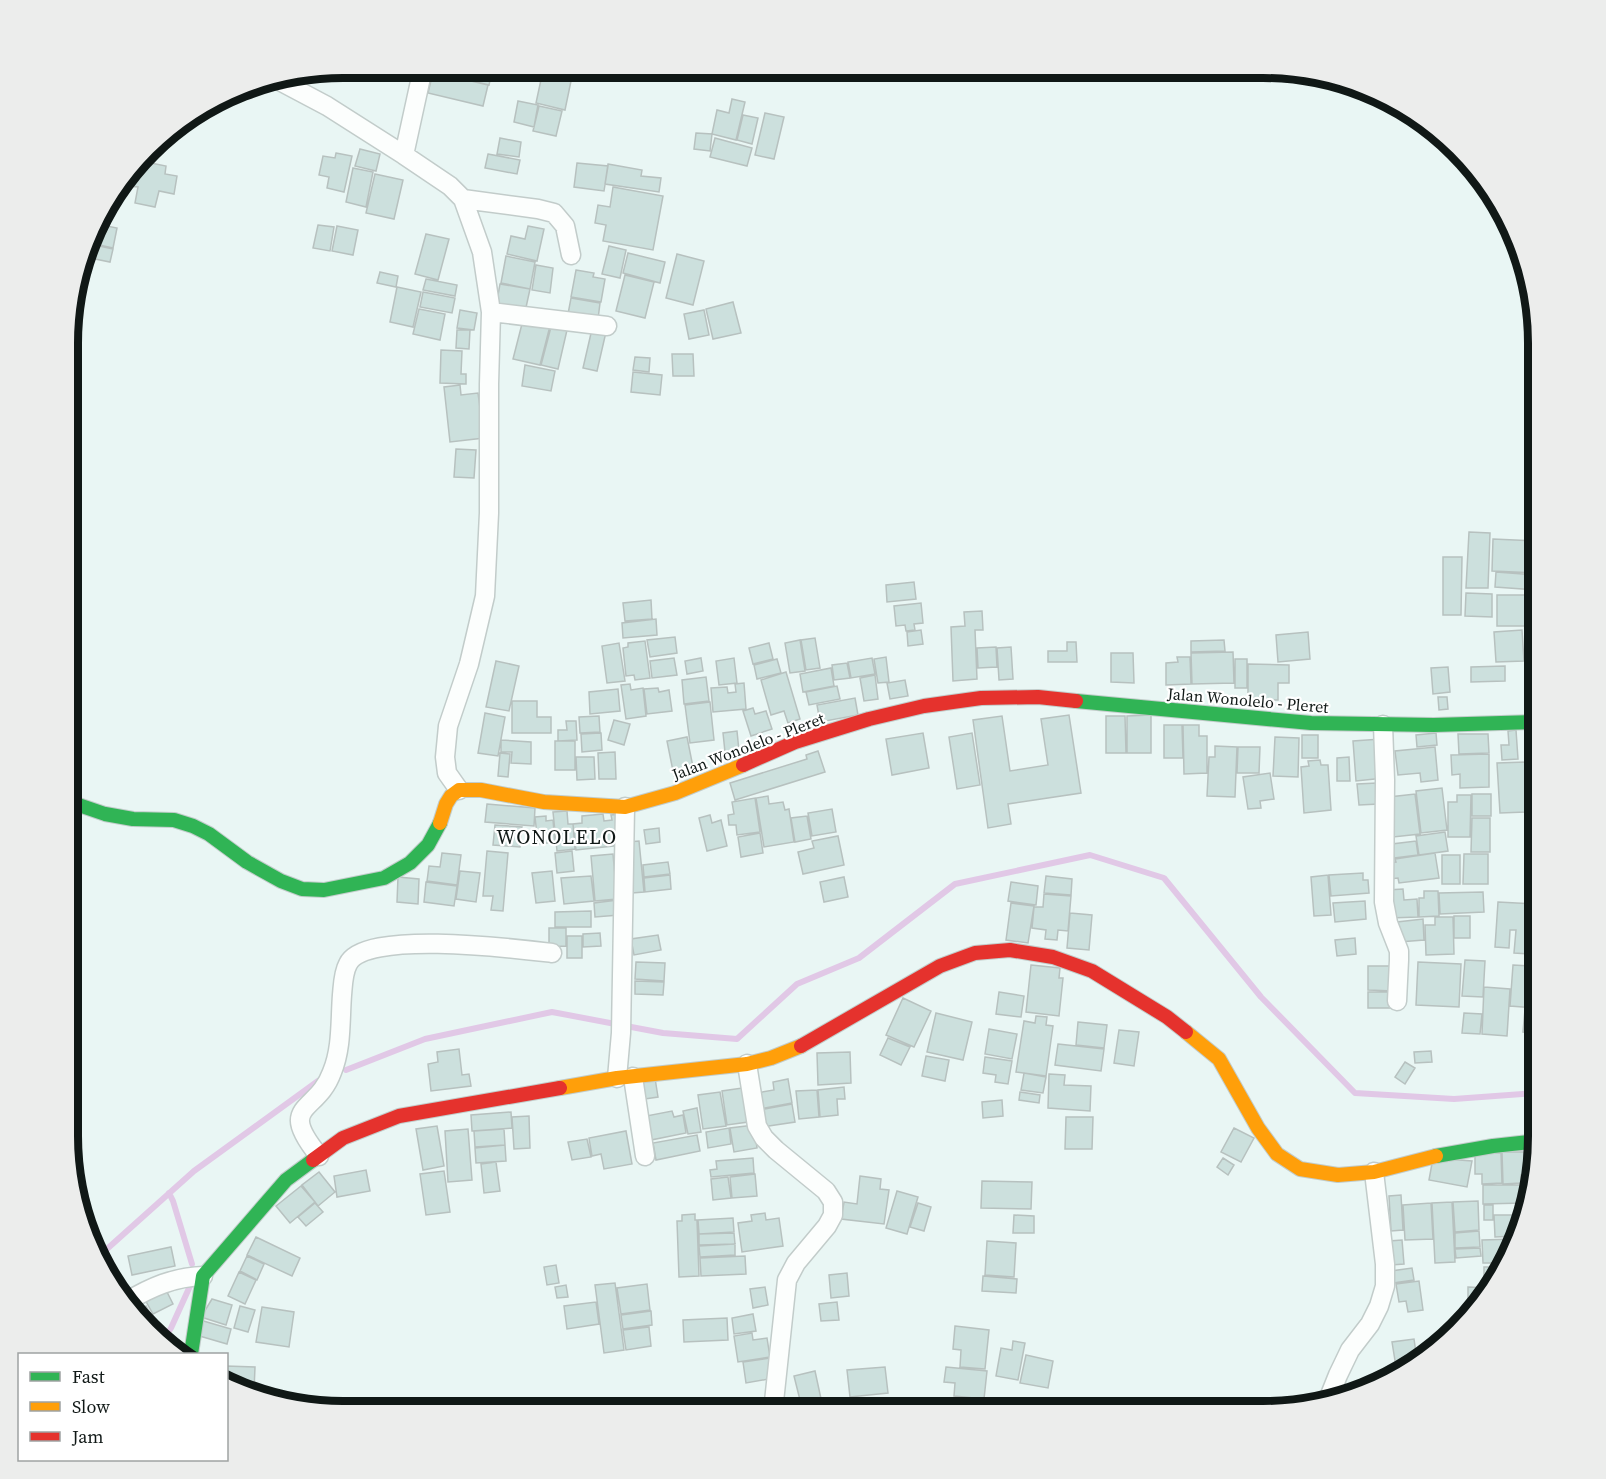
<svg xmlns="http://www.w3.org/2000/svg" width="1606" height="1479" viewBox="0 0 1606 1479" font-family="'Source Serif 4',serif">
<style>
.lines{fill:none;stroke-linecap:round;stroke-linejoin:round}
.stream{stroke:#e1c8e6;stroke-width:6}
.building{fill:#cce0dd;stroke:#b7c1bf;stroke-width:1.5}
.street-casing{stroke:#c2ccca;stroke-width:21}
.fast-casing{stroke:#c2ccca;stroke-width:16}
.slow-casing{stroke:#c2ccca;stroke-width:16}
.jam-casing{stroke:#c2ccca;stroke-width:16}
.street{stroke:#fcfefd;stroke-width:18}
.fast{stroke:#30b455;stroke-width:14}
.slow{stroke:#ff9f0a;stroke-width:14}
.jam{stroke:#e5322d;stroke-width:14}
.labels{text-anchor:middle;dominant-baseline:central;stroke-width:4.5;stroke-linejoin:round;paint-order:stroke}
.street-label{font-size:16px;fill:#101816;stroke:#fff}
.quarter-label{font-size:20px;letter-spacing:1.5px;fill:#101816;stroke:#fff}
.rim{fill:none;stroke:#101816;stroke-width:8}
</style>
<rect width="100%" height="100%" fill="#e9f6f4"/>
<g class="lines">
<!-- stream -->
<path class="stream" d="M346 1070 425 1039 552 1012 663 1033 737 1039 797 984 859 958 955 884 1090 855 1164 878 1261 997 1355 1093 1454 1099 1538 1093
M169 1193 173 1201 192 1264
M98 1257 194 1171 318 1081
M164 1339 171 1328 190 1286"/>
</g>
<!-- building -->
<path class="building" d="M434 68H461L459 78 433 72Z
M462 68H479L492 71 489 85 460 78Z
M433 72 488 85 483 106 428 93Z
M542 75 571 81 565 110 536 103Z
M732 99 745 102 736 140 712 134 717 110 729 113Z
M518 101 538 105 534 127 514 122Z
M539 106 562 111 556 136 533 131Z
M765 113 784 117 774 159 755 155Z
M743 115 758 118 752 144 737 140Z
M696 133 712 134 710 151 694 149Z
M500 138 521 142 519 157 497 154Z
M715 138 752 148 747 166 710 157Z
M360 149 380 154 376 171 355 166Z
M336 153 352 156 344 192 327 188 329 177 319 175 323 156 335 158Z
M488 154 520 160 517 174 485 168Z
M141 161 166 166 165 174 177 176 174 194 159 191 155 207 135 203 138 187 129 186 131 172Z
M577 163 608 166 604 191 574 187Z
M608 164 642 170 641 176 661 178 659 192 605 184Z
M353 168 373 172 366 207 346 202Z
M375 174 403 180 394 219 366 213Z
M613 187 663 196 653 250 603 241 606 225 595 223 598 205 610 207Z
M97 224 117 228 113 248 90 243Z
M318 225 334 227 330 251 313 248Z
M337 226 358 230 353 255 332 251Z
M528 226 544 229 537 261 507 254 511 236 525 239Z
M426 234 449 239 438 280 415 274Z
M90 244 113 249 110 262 85 257Z
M609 246 626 250 620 278 602 274Z
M628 253 665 262 660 283 623 273Z
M677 254 704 261 693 305 666 298Z
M506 256 535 262 530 289 501 283Z
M536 265 553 268 550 293 532 290Z
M576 270 594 273 593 277 605 279 601 302 571 297Z
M380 272 398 276 396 287 377 283Z
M625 275 654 282 645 318 616 311Z
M426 279 457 285 455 296 423 290Z
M500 284 530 289 525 312 496 306Z
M397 287 421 292 413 327 390 322Z
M423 292 455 298 452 313 420 307Z
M571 298 600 303 598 319 568 314Z
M733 302 741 333 713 339 706 309Z
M419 309 445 314 440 340 413 334Z
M460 310 477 313 474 330 457 328Z
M704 310 709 335 689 339 684 314Z
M523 320 550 326 540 365 513 359Z
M551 327 567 330 558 369 541 365Z
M592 329 606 332 597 371 583 368Z
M457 330H470L469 349 456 348Z
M441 350 462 351 461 374H466V384L440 383Z
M672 354H693L694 376H673Z
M635 357 650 358 649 372 633 370Z
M525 365 555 371 551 391 522 386Z
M633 372 662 375 660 395 631 392Z
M460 385 461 395 478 393 484 438 450 442 444 387Z
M456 449 476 450 474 478 454 477Z
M1469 532 1490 533 1488 588H1466Z
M1493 539 1538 541V573L1492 571Z
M1443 557H1462L1461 615H1443Z
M1496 572 1538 575V590L1495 587Z
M914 582 916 599 887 602 886 585Z
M1466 593 1492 594V617L1465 616Z
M1497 595H1534V626H1497Z
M651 600 652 619 625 621 623 603Z
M921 603 923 623 914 624 915 630 906 631 905 625 896 626 894 606Z
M982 611 983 630H975L977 679 953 681 951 627 965 626 964 612Z
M656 619 657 635 623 638 622 623Z
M921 630 923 644 908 646 907 632Z
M1522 630 1524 661 1496 662 1494 632Z
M1308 632 1310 659 1278 662 1276 635Z
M675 637 677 653 650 657 647 640Z
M815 638 820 668 806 670 801 640Z
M800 640 805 671 790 673 785 643Z
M1224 640 1225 651 1191 652V641Z
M645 641 650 678 635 680 634 675 626 676 623 648 628 647V643Z
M1067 642H1076L1077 662H1048V651H1067Z
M619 643 625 681 607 683 602 646Z
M769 643 773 659 753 664 749 648Z
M996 647 997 667 978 668 977 648Z
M1011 647 1013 679 999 680 997 648Z
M1233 652 1234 683 1192 684 1191 653Z
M1111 653H1133L1134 683 1111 682Z
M886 657 889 682 878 683 874 659Z
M1177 657H1190L1191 684 1166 685V663L1178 662Z
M674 658 677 675 652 678 650 661Z
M701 658 703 671 687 674 685 661Z
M734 658 737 683 719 685 716 661Z
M872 658 875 674 851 678 848 662Z
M777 659 781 673 757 679 754 665Z
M1235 659H1247V688H1235Z
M496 661 519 666 509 711 486 707Z
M847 663 850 678 834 680 832 665Z
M1248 664 1289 665V683H1278V700H1248Z
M1505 666V681L1471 682V667Z
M1448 667 1450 692 1433 694 1431 668Z
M831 668 834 686 803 692 800 674Z
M786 672 800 719 788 723 784 711 771 715 761 680Z
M875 675 878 699 864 701 860 678Z
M706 677 709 701 684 704 682 680Z
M905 680 908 696 890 699 887 683Z
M744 683 746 709 713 712 711 688 727 687 728 693 736 692 735 684Z
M630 684 631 690 643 688 646 716 626 719 621 685Z
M837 686 840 699 809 705 806 692Z
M658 688 659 692 669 690 672 711 647 714 644 689Z
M618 689 620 711 590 714 589 692Z
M1438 697H1447L1448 709 1439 710Z
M855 698 858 715 820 722 817 705Z
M512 701H537V717H551V733H512Z
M710 702 714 740 690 743 685 705Z
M753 708 755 714 766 711 772 729 751 736 743 711Z
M485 713 505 717 498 756 478 753Z
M1069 715 1081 793 1008 804 1011 824 988 828 973 720 1002 716 1010 771 1048 765 1041 719Z
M1151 715V753H1127V716Z
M599 716 600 732 580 733 579 717Z
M1106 716H1125L1126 753H1106Z
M614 720 630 724 624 745 608 740Z
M566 721H576L577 740 558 741V730H567Z
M1164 725H1182L1183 758H1164Z
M1183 725H1199V736H1207V773L1184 774Z
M1530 728H1538V760L1528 759Z
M1516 730 1518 759 1502 760 1501 745H1509L1508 731Z
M737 731 739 751 725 752 723 733Z
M601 733 602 750 582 752 581 734Z
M923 733 929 768 892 775 886 739Z
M972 733 980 785 957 789 949 737Z
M1436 733 1437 745 1417 747 1416 735Z
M1458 734H1488L1489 753 1459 754Z
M1302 735H1318V758H1302Z
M687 737 694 772 674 776 667 741Z
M1275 737 1299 738 1298 777 1273 776Z
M1381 739 1384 778 1356 781 1353 741Z
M501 740 531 742V764L511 763 512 752H501Z
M555 741H575V770H555Z
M1215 746 1237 747 1235 797 1207 796 1209 757H1215Z
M1238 747H1260L1259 773H1237Z
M1435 747 1438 780 1421 782 1420 773 1398 775 1395 751Z
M818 751 825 772 735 800 730 783 807 759 806 755Z
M615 752 616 779H599L598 753Z
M500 753 510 754 508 777 498 776Z
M1489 754V787L1460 788V774L1452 775 1451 755Z
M576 757H594L595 779 577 780Z
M1349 757 1350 781H1337V758Z
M1320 760 1321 765H1328L1331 810 1304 813 1301 767 1309 766 1308 761Z
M1526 762 1528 812 1500 813 1497 763Z
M1270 773 1274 799 1260 801 1261 808 1248 809 1243 777Z
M1528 777H1538V812H1529Z
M1377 783 1379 804 1359 805 1357 784Z
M1442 788 1447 830 1421 833 1416 791Z
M1415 794 1420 834 1393 837 1389 797Z
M1472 794H1491V816H1472Z
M1457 795H1471L1470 837H1448V802H1457Z
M768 796 769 804 783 802 785 810 789 809 794 842 764 847 756 798Z
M755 798 760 832 737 835 736 825H729L728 815 734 814 732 802Z
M487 804 535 808 534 826 485 822Z
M832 809 836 832 812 836 808 813Z
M567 811 568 824H573L575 849 557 851 553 812Z
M603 814 604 821 612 820 611 815 620 814 623 845 576 850 573 824 582 823V816Z
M710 815 712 823 721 820 727 846 707 851 699 818Z
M546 816V821L553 820 555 842 538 844 535 817Z
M807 816 811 839 795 842 791 818Z
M1472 818H1490V852H1471Z
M495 825 522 827 520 847 493 845Z
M659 828 660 842 646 844 644 830Z
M1445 832 1448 851 1419 855 1416 836Z
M760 833 763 853 741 857 738 837Z
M838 836 844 865 803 874 798 852 814 848 812 841Z
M639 841 644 892 632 893 627 842Z
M1416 841 1418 855 1394 858 1392 844Z
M487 851 508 853 503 911 491 910 493 896H483Z
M572 851 574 871 557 873 555 853Z
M442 853 461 855 457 885 427 881 429 866 440 867Z
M1435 853 1439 878 1399 883 1398 878 1389 879 1387 863 1396 862 1395 859Z
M613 854 617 899 595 901 591 856Z
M1464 854H1488V884H1463Z
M1442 855H1460V884H1442Z
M668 862 670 874 644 877 643 865Z
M1535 863H1538V913H1534Z
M460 871 480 873 476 902 456 899Z
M552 871 555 901 536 903 532 873Z
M1363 873V880H1368L1369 893 1331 896 1329 875Z
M670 875 671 889 645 892 644 878Z
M1328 875 1331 915 1314 916 1311 877Z
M591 876 594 901 564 904 561 878Z
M1046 876 1072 879 1071 895 1044 893Z
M398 877 419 879 418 904 397 902Z
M844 877 848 897 824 902 820 882Z
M426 882 457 886 454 906 424 902Z
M1011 882 1038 886 1036 905 1008 901Z
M1403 889 1404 900 1417 899 1418 917 1389 918 1387 890Z
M1424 891H1438L1439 916 1419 917V898H1424Z
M1483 892 1484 912 1440 914 1439 893Z
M1044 894 1071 896 1068 931 1058 930 1057 940 1045 939 1046 930 1032 928 1034 907H1043Z
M618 900 619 915 595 917 594 903Z
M1365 901 1366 919 1335 922 1333 903Z
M1498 902 1533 904 1532 921H1538V936L1530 935 1529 954 1514 953 1516 930H1510L1509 948 1495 947Z
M1011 903 1034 906 1028 943 1006 940Z
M591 911V927H555V912Z
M1070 913 1092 915 1089 950 1067 948Z
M1454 916H1470V938H1454Z
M1435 917H1453L1454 954 1426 955 1425 925H1435Z
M1423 919 1424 940 1399 942 1397 922Z
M549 928H566V946L549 947Z
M600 933 601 946 583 947V934Z
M658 935 661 950 634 955 631 939Z
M567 936H582V958H567Z
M1355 938 1356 954 1337 956 1335 940Z
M1465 960 1485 961 1483 997 1462 996Z
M636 962 665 963 664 981 635 979Z
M1418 962 1461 964 1459 1007 1416 1005Z
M1031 965 1060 968 1059 978H1063L1059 1016 1026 1012Z
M1513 965 1528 966 1527 988 1538 989V1008L1510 1006Z
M1530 965 1538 966V988L1528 987Z
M1368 966H1395L1394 991 1368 990Z
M635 981 664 982 663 995 635 994Z
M1484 987 1510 989 1507 1036 1482 1034Z
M999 992 1024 996 1021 1017 996 1014Z
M1368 992H1394V1008H1368Z
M903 998 931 1011 914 1047 886 1035Z
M1525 1009 1538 1010V1034L1523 1032Z
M936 1013 972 1022 963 1060 927 1052Z
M1464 1013 1482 1014 1480 1034 1462 1033Z
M1036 1016 1047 1017 1046 1025 1053 1026 1046 1076 1016 1072 1024 1021 1035 1023Z
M1078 1022 1107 1025 1104 1048 1076 1045Z
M989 1029 1017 1034 1012 1059 985 1054Z
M1119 1030 1139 1032 1134 1066 1114 1063Z
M1532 1036 1538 1037V1058L1531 1057Z
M888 1038 910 1047 901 1065 880 1055Z
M1058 1044 1104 1049 1101 1071 1055 1065Z
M459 1049 462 1075 469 1074 471 1086 431 1091 428 1064 438 1062 437 1052Z
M1431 1051 1432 1062 1415 1063 1414 1052Z
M850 1052 851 1083 818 1085 817 1053Z
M926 1056 949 1060 945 1081 922 1076Z
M985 1057 1012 1061 1008 1084 995 1082 996 1075 983 1073Z
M1405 1062 1415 1068 1405 1084 1395 1077Z
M1024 1073 1046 1077 1043 1093 1021 1090Z
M1049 1074 1065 1075 1064 1085 1091 1086 1090 1111 1048 1108Z
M655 1078 658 1097 638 1100 635 1081Z
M788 1079 792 1103 759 1109 756 1093 774 1090 773 1082Z
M844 1087 845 1099H837L838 1115 820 1117 818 1090Z
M742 1088 748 1122 727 1125 722 1091Z
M817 1090 819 1117 799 1119 796 1091Z
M720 1092 726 1126 703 1129 698 1095Z
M1020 1092 1040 1095 1039 1103 1019 1100Z
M1002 1100 1003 1116 983 1118 982 1102Z
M792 1104 795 1122 762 1127 759 1110Z
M697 1108 701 1132 688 1134 683 1111Z
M672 1111 674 1117 683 1115 686 1133 646 1141 641 1117Z
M511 1112 512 1128 472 1131 471 1115Z
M529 1116 530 1148 514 1149 512 1117Z
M1066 1117H1093L1092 1149H1065Z
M754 1125 757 1148 734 1152 730 1128Z
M437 1126 444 1166 423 1170 416 1129Z
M729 1128 731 1144 708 1148 706 1132Z
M1234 1128 1254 1138 1241 1162 1221 1152Z
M468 1129 472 1180 448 1182 445 1131Z
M504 1129 505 1145 475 1147 474 1131Z
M626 1131 632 1164 604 1169 601 1154 592 1156 589 1138Z
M697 1135 700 1151 656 1160 653 1143Z
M587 1139 591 1157 572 1160 568 1142Z
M505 1145 506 1161 476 1163 475 1148Z
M1502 1152H1524V1163L1533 1162 1530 1175H1521V1183L1503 1184Z
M1475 1153H1501L1502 1183 1482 1184V1174H1475Z
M753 1158 754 1173 711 1177 710 1170 717 1169 716 1161Z
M1223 1158 1234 1165 1228 1175 1217 1167Z
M1433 1158 1472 1161 1467 1187 1429 1180Z
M496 1162 500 1191 484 1193 481 1164Z
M366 1170 370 1191 337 1197 334 1176Z
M444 1171 450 1212 426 1215 420 1174Z
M319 1172 335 1192 318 1206 302 1185Z
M755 1174 757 1196 732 1198 730 1177Z
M860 1176 881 1179 880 1189 889 1190 884 1224 841 1219 844 1202 857 1204Z
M728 1177 731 1198 713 1200 711 1179Z
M982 1181 1032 1182 1031 1209 981 1208Z
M1483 1185H1526L1523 1203 1483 1204Z
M301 1186 315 1202 290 1223 276 1206Z
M897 1191 918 1197 907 1234 886 1228Z
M1401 1195 1403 1230 1391 1231 1389 1196Z
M1478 1201 1479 1230 1455 1232 1453 1202Z
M1452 1202 1455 1262 1435 1263 1432 1203Z
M315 1203 323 1212 306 1226 298 1217Z
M918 1203 931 1207 924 1231 910 1227Z
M1431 1203 1433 1239 1405 1240 1403 1205Z
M1484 1205H1493V1220H1484Z
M765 1213 766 1220 779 1218 783 1246 742 1252 738 1223 752 1221 751 1215Z
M695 1214V1220H697L699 1276 679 1277 677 1221H682V1215Z
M1014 1215 1034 1216V1233H1013Z
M1494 1215H1520L1515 1236 1495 1237Z
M733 1218 734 1232 699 1234 698 1220Z
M1479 1231 1480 1247 1455 1248V1233Z
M734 1233 735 1244 699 1245V1234Z
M256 1237 300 1258 292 1276 247 1255Z
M1515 1239 1510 1258 1507 1263H1483L1482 1240Z
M1402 1240 1404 1264 1391 1265 1389 1241Z
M987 1241 1016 1243 1014 1277 985 1275Z
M735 1244V1255L700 1257 699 1246Z
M171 1247 175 1266 132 1275 128 1256Z
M1480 1248 1481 1256 1456 1258 1455 1249Z
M247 1256 264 1264 257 1280 240 1271Z
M745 1256 746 1274 701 1276 700 1258Z
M556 1265 559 1283 547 1285 544 1267Z
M1484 1267H1503L1494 1279H1484Z
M1412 1268 1414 1280 1393 1283 1391 1271Z
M239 1272 256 1280 245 1304 228 1296Z
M847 1273 849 1296 831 1298 829 1275Z
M983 1276 1017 1279 1016 1293 982 1291Z
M1419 1281 1423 1310 1408 1312 1406 1301 1399 1302 1396 1284Z
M615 1283 624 1350 604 1353 595 1285Z
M647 1284 650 1310 621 1314 617 1288Z
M566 1285 568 1297 557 1298 555 1287Z
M164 1286 173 1304 153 1314 143 1296Z
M765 1287 768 1305 753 1308 750 1289Z
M1468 1287 1487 1288 1472 1308H1468Z
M212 1299 232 1305 226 1325 201 1317Z
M596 1302 599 1324 567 1329 564 1306Z
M837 1302 839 1320 821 1321 819 1304Z
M146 1306 153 1319 144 1324 133 1314Z
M240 1306 255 1310 248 1332 234 1328Z
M262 1307 294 1312 289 1347 256 1342Z
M651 1311 652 1325 623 1329 621 1315Z
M753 1314 756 1331 734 1334 732 1318Z
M727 1318 728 1340 684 1342 683 1320Z
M200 1320 231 1329 227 1344 196 1335Z
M955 1326 989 1330 985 1369 960 1367 961 1350 953 1349Z
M649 1327 651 1346 626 1350 623 1330Z
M752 1333 753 1340 767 1338 770 1357 738 1362 734 1336Z
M1414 1339 1417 1360 1397 1373 1392 1342Z
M1013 1341 1025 1343 1018 1380 996 1376 1001 1348 1012 1350Z
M1026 1355 1053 1361 1048 1388 1020 1383Z
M770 1358 774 1378 746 1383 743 1362Z
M226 1366 255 1367 254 1391 226 1385Z
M885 1367 888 1393 850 1397 847 1370Z
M946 1367 987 1371 984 1399 954 1396 955 1383 944 1382Z
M815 1371 823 1408 808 1411 805 1399 800 1400 794 1376Z
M856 1400 857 1411H831L830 1402Z
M987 1403V1411H954L953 1404Z"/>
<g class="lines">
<!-- street casing -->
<g class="street-casing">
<path id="street" d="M423 68 404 155 450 186 463 199 482 252 491 312 489 384V513L485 596 469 664 448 726 445 757 447 773 459 790
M276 79 327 106 404 155
M463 199 538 209 554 213 565 226 571 255
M491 312 607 326
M1383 725 1385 780 1384 902 1388 923 1399 951V960L1397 1001
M747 1064 757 1126 764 1138 776 1150 826 1191 833 1202V1215L827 1226 796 1263 787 1280 773 1411
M633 1077 645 1156
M617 1078 621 1033 625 807
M319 1156C276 1103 317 1114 332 1072 342 1048 340 1021 342 995 343 985 343 973 348 964 364 929 518 949 552 953
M126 1302C151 1287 174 1277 203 1276
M1328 1400 1338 1375 1350 1350 1370 1324 1379 1306 1385 1286V1264L1374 1172"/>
</g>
<!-- fast casing -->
<g class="fast-casing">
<path id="fast" d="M1076 701 1311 723 1434 725 1538 722
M70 802 105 814 133 819 174 820 193 826 209 834 247 862 281 881 302 889 324 890 384 878 410 863 428 845 440 823
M1436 1156 1493 1146 1538 1141
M191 1354 203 1276 286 1180 313 1160"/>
</g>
<!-- slow casing -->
<g class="slow-casing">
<path id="slow" d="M440 823 446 804 451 796 459 790H481L544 802 625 807 675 793 743 765
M1186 1032 1219 1059 1258 1128 1277 1154 1300 1169 1338 1175 1374 1172 1436 1156
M560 1088 617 1078 747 1064 771 1058 801 1046"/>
</g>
<!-- jam casing -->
<g class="jam-casing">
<path id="jam" d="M743 765 795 742 869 719 924 706 981 698 1038 697 1076 701
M801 1046 940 966 975 953 1010 950 1053 957 1092 971 1167 1017 1186 1032
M313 1160 343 1138 399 1116 560 1088"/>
</g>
<!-- street -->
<use href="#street" class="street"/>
<!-- fast -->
<use href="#fast" class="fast"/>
<!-- slow -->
<use href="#slow" class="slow"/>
<!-- jam -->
<use href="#jam" class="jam"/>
</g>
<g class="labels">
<!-- street labels -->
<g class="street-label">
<text transform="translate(1248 700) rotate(5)">Jalan Wonolelo - Pleret</text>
<text transform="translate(748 746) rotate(-21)">Jalan Wonolelo - Pleret</text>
</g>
<!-- quarter labels -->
<g class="quarter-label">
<text x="557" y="837">WONOLELO</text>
</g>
</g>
<!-- crop -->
<path d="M0 0H1606V1479H0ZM343 78H1263A265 265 0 0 1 1528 343V1136A265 265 0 0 1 1263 1401H343A265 265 0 0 1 78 1136V343A265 265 0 0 1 343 78Z" fill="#ecedec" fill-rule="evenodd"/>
<path class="rim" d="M343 78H1263A265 265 0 0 1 1528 343V1136A265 265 0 0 1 1263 1401H343A265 265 0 0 1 78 1136V343A265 265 0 0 1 343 78Z"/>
<!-- legend -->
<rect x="18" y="1353" width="210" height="108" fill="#ffffff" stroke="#9fa3a2" stroke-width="1.5"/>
<rect x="30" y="1372" width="30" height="9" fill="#30b455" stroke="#9fa3a2" stroke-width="1.5"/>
<text x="72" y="1383" font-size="18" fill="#101816">Fast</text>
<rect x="30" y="1402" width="30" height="9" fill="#ff9f0a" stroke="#9fa3a2" stroke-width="1.5"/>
<text x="72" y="1413" font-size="18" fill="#101816">Slow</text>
<rect x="30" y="1432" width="30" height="9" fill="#e5322d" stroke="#9fa3a2" stroke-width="1.5"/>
<text x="72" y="1443" font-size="18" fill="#101816">Jam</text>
</svg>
